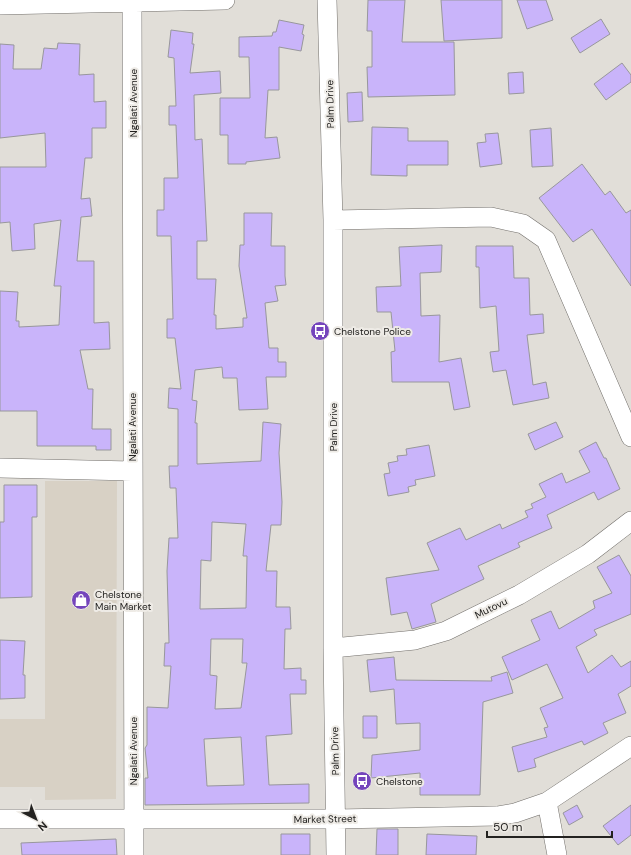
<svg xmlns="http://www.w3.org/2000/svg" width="631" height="855" viewBox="0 0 631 855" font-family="'DM Sans',sans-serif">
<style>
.built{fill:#d8d1c5}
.building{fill:#c9b4fa;stroke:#98979c;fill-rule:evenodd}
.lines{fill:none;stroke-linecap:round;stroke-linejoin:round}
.minor-casing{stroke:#726f6b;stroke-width:20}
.minor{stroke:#fff;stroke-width:19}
.labels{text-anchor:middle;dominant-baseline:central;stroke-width:4;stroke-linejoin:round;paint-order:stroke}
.street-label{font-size:10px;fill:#232220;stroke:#eeebe6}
.poi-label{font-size:10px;fill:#232220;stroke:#eeebe6;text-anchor:start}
</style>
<rect width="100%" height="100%" fill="#e1ded8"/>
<!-- built -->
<path class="built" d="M45 481H117L116 799 45 800V787H0V719H45Z"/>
<!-- building -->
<path class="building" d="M368 0H405L402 42H454L455 95 368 97 367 67H372V31H367Z
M441 0H502V38L444 41Z
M517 0H546L553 20 527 29Z
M601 19 610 34 580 53 571 38Z
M279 20 304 25 302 34 304 35 301 51 279 47V90H268L265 138 277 137 280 158 246 162V164H228V135H220V98H250L249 57H239V37L272 36 273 32H276Z
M171 30 193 33 192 44H194L190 73 220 71 221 93 194 95 195 140 202 139 207 241H197V279H216L214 315H216V329L243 327V318H247L239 266 240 245H244V213H272L271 246H285V276L286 285 275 286 278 301 265 303 269 348H278V362H286V377H266L268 409 239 410 237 378H223L222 367 195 370 192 400 197 401 195 423H197V464L261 461 263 422 281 424 279 453 282 502 281 525H271L266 571H277L276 607H290L291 629H285L284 669 301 668V680H306V694H290L292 734 266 736 269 785 309 784V803L145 805V778H148L145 748 147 745V707L168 708 171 666H164L165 643H169L167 571 169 538H178L176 488H170L169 466H178V409L168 408 169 388 181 389 175 338H167V319H173L171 236H157V210H164V178H178L176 125H169V106H176L174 58 168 57ZM212 522 246 524 243 556H247L246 608 200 609 201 560 211 561ZM211 639H243L242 663H247L241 708 215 709 217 676 210 675ZM241 737 244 785 207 786 204 739Z
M58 43 80 44 79 75 94 74V102L106 101V128H92V158H85L81 199 90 198 92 216 81 217 77 261H94V323L109 322 110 349 80 350 88 389H93L92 429H111V450H96V446H37V411H0V291L18 292 16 321H19V327L59 325 61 286H54L61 220 34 224 35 249 12 251 10 222 0 223V167H46L45 133 0 138V44L14 45 13 69H41L44 48 57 49Z
M622 63 631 75V82L606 100 594 84Z
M523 72 524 93 509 94 508 73Z
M362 92 363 121 348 122 347 93Z
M372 127 408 128V141H448V165H407V176L371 175Z
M551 128 553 166 532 167 530 130Z
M498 133 502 164 480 167 477 143 486 142 485 134Z
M582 164 605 195 610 191 626 213 631 210V286L592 229 573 242 539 198Z
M442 245 441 272 420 273 421 316 440 315 439 362 461 358 470 407 454 410 449 382H392L391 352 395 351 391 312H377L376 287 401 286 399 247Z
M476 246H513L514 278H529L530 315 543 314 544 333 527 335 533 385 546 382 549 398 513 405 506 370 493 372 490 352 499 351 496 306 480 308 479 267H476Z
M556 422 563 437 535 450 528 434Z
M596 442 604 458H606L620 489 598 500 594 492 547 515 552 528 518 543 520 547 478 566 484 579 431 604 436 622 412 629 407 612 391 615 386 578 439 570 427 543 460 528 466 540 500 524 502 529 528 517 525 511 533 508 531 504 546 497 539 484 562 473 566 483 590 472 579 451Z
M429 445 435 476 415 480 416 485 408 487 409 492 388 496 384 474 390 473 388 463 398 461 397 456 407 455 406 449Z
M4 485H37V517H32V597L0 598V522H4Z
M619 555 631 576V614L594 630 597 635 576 647 588 673 612 655 621 667 631 661V686L618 694 626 713 603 723 608 733 584 745 582 741 534 759 536 767 518 772 512 747 547 737 544 728 548 727 540 708 563 698 547 664 512 680 502 657 540 640 531 620 551 611 559 629 595 608 593 601 612 593 597 567Z
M0 640 25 641 23 675H25V698L0 699Z
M394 657 396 680 492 681 491 677 507 672 513 693 483 702 480 795H420V773L371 778 372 755 420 750V723L396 724 394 689 370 692 367 660Z
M363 716H377V738H363Z
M577 805 583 817 569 825 563 813Z
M631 805V835L618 845 603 826Z
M377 829H398V855H376Z
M281 834H310V855H281Z
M427 834 477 836 476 855H426Z
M116 839 117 855H22L21 843Z"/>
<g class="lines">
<!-- minor casing -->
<g class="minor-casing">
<path id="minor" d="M132 0 134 855
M327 0 333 220V648L336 855
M0 5 225 0
M333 220 491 217 523 224 546 240 631 437
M0 468 132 471
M333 648 415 640 446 631 519 595 588 554 631 521
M547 802 557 855
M0 819H336L497 816 515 813 547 802 631 746"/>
</g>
<!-- minor -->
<use href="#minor" class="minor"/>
</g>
<!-- icons -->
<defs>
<g id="bus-disc" transform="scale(1)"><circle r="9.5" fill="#7444bc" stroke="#eeebe6"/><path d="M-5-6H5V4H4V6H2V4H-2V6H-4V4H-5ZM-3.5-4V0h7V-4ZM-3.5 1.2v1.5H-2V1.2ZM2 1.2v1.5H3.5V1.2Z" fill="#fff"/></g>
<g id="shop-disc" transform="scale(1)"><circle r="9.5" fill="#7444bc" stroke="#eeebe6"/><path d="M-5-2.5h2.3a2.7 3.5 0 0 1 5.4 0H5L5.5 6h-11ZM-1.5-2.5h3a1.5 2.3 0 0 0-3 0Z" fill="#fff"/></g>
</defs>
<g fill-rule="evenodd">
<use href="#bus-disc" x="320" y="331"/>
<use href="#shop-disc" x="81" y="600"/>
<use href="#bus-disc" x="362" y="781"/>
</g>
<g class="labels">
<!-- street labels -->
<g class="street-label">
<text transform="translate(133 103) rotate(-90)">Ngalati Avenue</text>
<text transform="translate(330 104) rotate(-91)">Palm Drive</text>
<text transform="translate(132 427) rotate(-90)">Ngalati Avenue</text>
<text transform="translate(333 427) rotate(-90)">Palm Drive</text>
<text transform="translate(491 608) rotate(-26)">Mutovu</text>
<text transform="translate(133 751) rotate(-90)">Ngalati Avenue</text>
<text transform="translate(335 751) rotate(-91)">Palm Drive</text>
<text transform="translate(325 819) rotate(-1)">Market Street</text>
</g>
<!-- poi labels -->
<g class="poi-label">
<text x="334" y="331">Chelstone Police</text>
<text x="95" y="594">Chelstone<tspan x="95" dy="12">Main Market</tspan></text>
<text x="376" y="781">Chelstone</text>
</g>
</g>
<!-- north arrow -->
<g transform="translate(36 819) rotate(138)" stroke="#eeebe6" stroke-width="3" paint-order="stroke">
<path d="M0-3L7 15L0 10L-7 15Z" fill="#232220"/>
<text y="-6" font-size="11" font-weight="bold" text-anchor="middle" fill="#232220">N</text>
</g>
<!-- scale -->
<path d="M487 831v6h125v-6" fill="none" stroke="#232220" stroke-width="2"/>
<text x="493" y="831" font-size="12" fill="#232220" stroke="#eeebe6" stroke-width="3" paint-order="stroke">50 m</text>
</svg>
